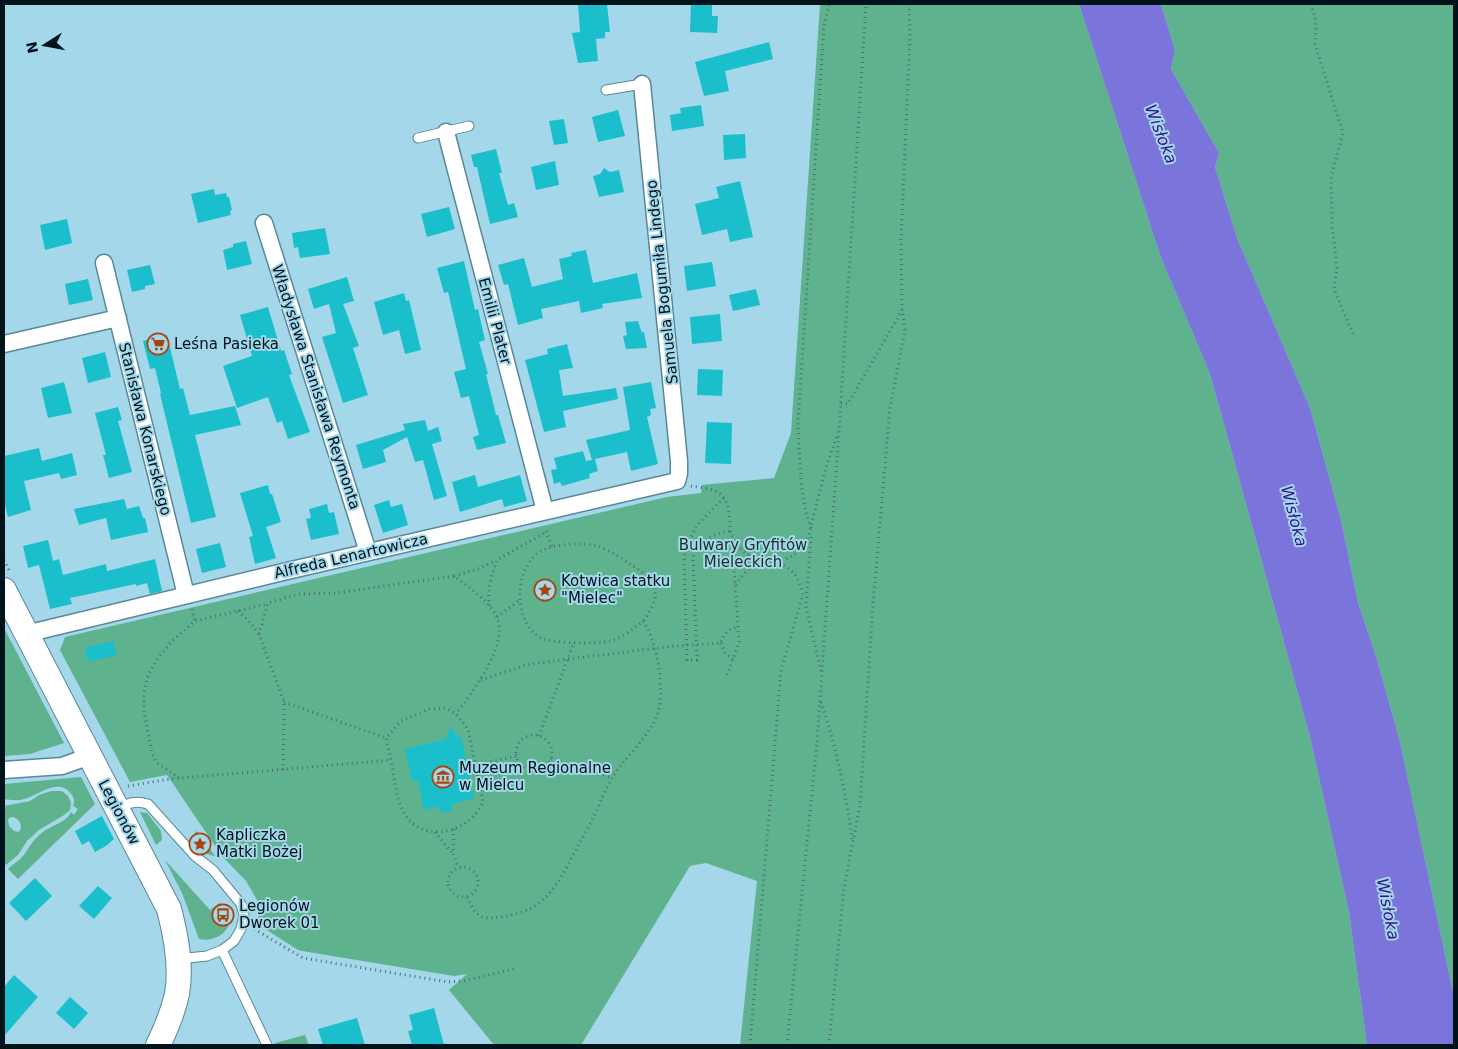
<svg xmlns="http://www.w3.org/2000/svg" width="1458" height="1049" viewBox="0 0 1458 1049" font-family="'DejaVu Sans',sans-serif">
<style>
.green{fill:#5eb28d;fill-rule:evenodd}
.water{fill:#7a74db}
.building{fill:#1abfcb}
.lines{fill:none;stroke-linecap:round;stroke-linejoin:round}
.lane-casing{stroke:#58889a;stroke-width:11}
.street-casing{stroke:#58889a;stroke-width:19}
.secondary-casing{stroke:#58889a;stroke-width:26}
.path{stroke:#4c6d79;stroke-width:3;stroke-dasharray:1 4;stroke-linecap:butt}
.lane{stroke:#fff;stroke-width:9}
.street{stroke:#fff;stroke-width:16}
.secondary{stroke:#fff;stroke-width:24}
.labels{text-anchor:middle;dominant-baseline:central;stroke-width:4;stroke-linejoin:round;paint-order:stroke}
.street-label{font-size:15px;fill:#01131a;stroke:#a4d7ea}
.poi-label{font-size:15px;fill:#01131a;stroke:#a4d7ea;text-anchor:start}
.park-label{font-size:15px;fill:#172f24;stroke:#a4d7ea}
.water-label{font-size:16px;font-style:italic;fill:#34108e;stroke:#a4d7ea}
</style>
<rect width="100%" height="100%" fill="#a4d7ea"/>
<!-- green -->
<path class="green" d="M820 4H1079L1160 255 1210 374 1237 471 1310 737 1349 912 1367 1045H740L757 881 706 863 690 866 581 1045H494L449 990 467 974 454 976 308 952 298 950 259 925 257 900 246 881 222 856 167 775 130 782 60 650 65 637 667 497 701 493 702 485 774 478 791 433Z
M1161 4H1454V997L1400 742 1376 656 1358 603 1341 520 1310 408 1237 238 1215 167 1219 153 1171 69 1175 50Z
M4 628 64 743 30 754 4 756Z
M81 777 95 804 18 879 8 869C13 864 19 861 23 856 29 848 34 838 43 832 52 825 66 823 71 812L74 815 78 809 73 806C75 801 74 799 72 795 59 776 39 795 24 799 18 801 10 800 4 799V784Z
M51 791H62L68 796 71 803 70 810 64 815 39 830 27 841 18 855 6 865 4 861V806L30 801 39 795ZM12 817C18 818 21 822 21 828L19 832 14 831 9 826 8 819Z
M140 812 147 813 161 831 162 840 156 845Z
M197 831 215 856C204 854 183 843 197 831Z
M165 860 210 910 218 904 221 903C242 921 221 944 199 939L182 893Z
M305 1035 309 1045H276L275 1043Z"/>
<!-- water -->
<path class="water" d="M1079 4H1161L1175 50 1171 69 1219 153 1215 167 1237 238 1310 408 1341 520 1358 603 1376 656 1400 742 1454 997V1045H1367L1349 912 1310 737 1237 471 1210 374 1160 255Z"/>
<!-- building -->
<path class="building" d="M578 4H607L610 32H605V38L596 39 598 61 578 63 572 33 580 32Z
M691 4H712V16H718L717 33 690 32Z
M769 42 773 59 725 71 729 91 704 96 695 62Z
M701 105 704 126 672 131 670 115 681 113 680 108Z
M618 110 625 136 598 142 592 117Z
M564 119 568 143 554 145 549 121Z
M745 134 746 158 724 160 723 135Z
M496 149 502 173H499L508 205 514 203 518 217 490 224 477 167H474L471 155Z
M555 161 559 185 536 190 531 167Z
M604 168 610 172 619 170 624 192 599 197 593 176 600 174Z
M740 181 753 237 730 242 727 229 702 235 695 204 719 198 716 187Z
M214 189 215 195 226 193 227 197H229L232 210 230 211 231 215 198 223 191 194Z
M449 207 455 229 427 237 421 214Z
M67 219 72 243 45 250 40 225Z
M325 228 330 254 300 258 298 247 294 248 292 233Z
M246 241 252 264 227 270 223 250 233 247V244Z
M586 250 593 283 637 273 642 298 602 304 603 308 581 313 579 301 541 309 543 318 518 325 508 284 504 285 498 265 524 258 532 287 563 279 559 259 572 256 571 253Z
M464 261 475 310 478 309 485 340 479 342 488 374H486L496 415H498L506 443 477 450 473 437 479 435 469 396 461 398 454 372 466 369 448 292 444 293 437 268Z
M712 262 716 286 687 291 684 266Z
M150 265 155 284 145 286V289L132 292 127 270Z
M347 277 354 301 343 304 359 346 353 348 368 395 343 403 322 337 336 333 329 304 314 309 308 289Z
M88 279 93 300 69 305 65 284Z
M756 289 760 305 733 311 729 295Z
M404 293 406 301 409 300 421 350 405 354 399 330 383 335 374 302Z
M268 307 281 351 284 350 292 374 289 375 310 432 288 439 282 421 277 423 268 397 237 408 223 366 252 356 240 315Z
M720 314 722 341 692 344 690 317Z
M638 321 642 333 644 332 647 348 626 349 623 336 627 335 625 322Z
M167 335 180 389 183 388 190 415 235 406 241 425 195 435 216 517 191 523 160 394 161 393 155 368 150 369 143 341Z
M567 344 573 368 559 370 563 396 616 388 618 399 563 411 566 427 544 432 525 360 548 354 547 349Z
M105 352 111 377 88 383 82 358Z
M698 369 723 370 722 396 697 395Z
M64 382 72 413 48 418 41 388Z
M651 382 656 408 650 409 651 415 647 417 658 464 631 471 627 452 595 459 598 471 589 474 590 478 562 486 560 482 554 484 551 470 557 469 554 458 583 451 586 461 592 460 586 440 630 430 623 387Z
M118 407 122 420 118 421 132 472 109 478 103 455H106L95 413Z
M425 420 428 431 438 427 442 441 432 444 447 496 434 500 423 460 415 462 407 437 383 450 386 462 363 469 356 445 405 430 403 424Z
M707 422 732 423 731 464 705 463Z
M39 448 42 461 72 453 77 475 61 479 59 473 24 481 31 510 8 517 4 501V456Z
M475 475 478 487 520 475 527 501 504 507 502 499 460 512 452 482Z
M268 485 270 494H272L281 522 266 527 276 558 255 564 249 537 253 536 240 493Z
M124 499 127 509 139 506 143 518H145L148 532 111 540 106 518 79 525 74 509Z
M389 500 391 507 402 504 408 525 383 533 374 505Z
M327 504 329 513 334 512 339 534 311 540 306 519 311 518 309 509Z
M48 540 53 561 59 559 63 575 106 564 107 571 155 559 162 591 150 594 147 583 136 586V584L70 598 72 604 50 609 39 565 28 568 23 546Z
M220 543 226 567 202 573 196 549Z
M113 641 117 655 88 662 85 648Z
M450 727 462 740 474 798 452 804 453 810 440 813 438 806 424 810 418 780 412 781 405 749 446 739Z
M102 816 114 839 106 846 95 852 89 841 82 845 75 831Z
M35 878 52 896 26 921 9 903Z
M98 886 112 898 94 919 79 906Z
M14 975 38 997 4 1036V987Z
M70 997 88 1013 74 1029 56 1013Z
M434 1008 444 1045H412L408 1031 413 1030 409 1015Z
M357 1018 365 1045H323L318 1029Z"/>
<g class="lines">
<!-- lane casing -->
<g class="lane-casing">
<path id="lane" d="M606 90 642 84
M418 138 469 126
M117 809C129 803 135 800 148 804L195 856 213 870 241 904 244 915 241 929 234 941 222 950 207 956 178 959
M222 950 267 1045"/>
</g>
<!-- street casing -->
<g class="street-casing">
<path id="street" d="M446 132 545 511
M264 223 368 552
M104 263 186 595
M4 344 118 318
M27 636 38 631 287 571 677 481 679 474V461L642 84
M4 770 62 766 90 756"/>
</g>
<!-- secondary casing -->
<g class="secondary-casing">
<path id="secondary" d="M4 590 169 909C176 936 182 966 177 994 173 1012 166 1029 158 1045"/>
</g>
<!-- path -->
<path class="path" d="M1311 4 1316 22 1315 44 1343 133 1331 177 1332 224 1337 268 1334 289 1353 334
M841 403 848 404 902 310
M691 486C701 488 717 488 723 497 733 510 727 527 733 538 750 569 788 569 807 542L826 467 837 436
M724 498 696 526 684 556 687 660H697L693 557C702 540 713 533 732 531
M811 528C799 499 800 455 798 424L824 26 829 4
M546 531 552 547
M811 537 806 607 821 671
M4 560 9 570
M774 563C793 566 798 577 803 594
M454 576 475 570 496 561
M736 585C744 573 751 564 765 562
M490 606C486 590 492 575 497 560L546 532
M192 609 195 621
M238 611 248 620 259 634
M497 617 520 600
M721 643 725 653 733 659
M727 675 739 642 732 538
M481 680 526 665 568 659 674 646 721 643C723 634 729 628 738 627
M284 702 386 738
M821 702C836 746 846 793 852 839
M516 753a18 18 0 1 1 36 0a18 18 0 1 1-36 0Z
M539 736 574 642
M551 758 612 778
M476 765 516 756
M283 770 284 702 259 634 268 603 298 594 335 593 454 576C468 587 487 599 496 615 511 643 472 692 456 714
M179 778 156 762 152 753 144 712V692L148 675 158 658 170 643 195 621 267 604
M128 786 170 779 391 760 386 738 401 721 429 709 446 708 456 714 468 729 483 802C472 828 435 843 411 822 396 808 395 779 391 760
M454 829 453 853 458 867
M435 832 452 853
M448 882a15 15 0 1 1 30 0a15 15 0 1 1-30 0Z
M467 897C476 916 479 920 501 917 515 915 529 911 540 902 553 892 561 877 569 863 577 847 586 832 594 816 600 803 605 790 612 778 624 758 651 735 658 713 665 689 657 641 643 621 633 629 622 638 610 641 597 644 550 644 539 637 519 624 516 592 524 571 527 566 533 556 538 553 551 543 586 542 600 547 611 551 621 558 630 564 639 569 654 579 655 591 657 602 649 613 643 621
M254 929 303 958 448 982 464 981 514 969
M750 1045 781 670 803 594
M787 1045 817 742 839 431 866 4
M829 1045 844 887 860 805 873 603 890 408 905 330 902 309 901 240 910 36 909 4"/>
<!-- lane -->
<use href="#lane" class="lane"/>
<!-- street -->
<use href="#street" class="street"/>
<!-- secondary -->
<use href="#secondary" class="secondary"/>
</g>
<!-- icons -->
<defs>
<g id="supermarket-ring" transform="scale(1.125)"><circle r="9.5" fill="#a4d7ea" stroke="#a8450e" stroke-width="1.5"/><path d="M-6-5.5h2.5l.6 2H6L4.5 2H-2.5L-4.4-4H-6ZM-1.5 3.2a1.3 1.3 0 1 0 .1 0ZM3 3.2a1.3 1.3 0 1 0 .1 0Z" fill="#a8450e"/></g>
<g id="sight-ring" transform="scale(1.125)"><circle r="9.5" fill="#a4d7ea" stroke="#a8450e" stroke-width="1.5"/><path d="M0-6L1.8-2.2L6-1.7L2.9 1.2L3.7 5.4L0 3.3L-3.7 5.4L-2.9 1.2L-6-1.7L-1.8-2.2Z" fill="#a8450e"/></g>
<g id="museum-ring" transform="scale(1.125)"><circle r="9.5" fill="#a4d7ea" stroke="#a8450e" stroke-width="1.5"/><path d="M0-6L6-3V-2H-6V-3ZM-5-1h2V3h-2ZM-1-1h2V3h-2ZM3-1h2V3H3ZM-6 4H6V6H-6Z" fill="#a8450e"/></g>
<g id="bus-ring" transform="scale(1.125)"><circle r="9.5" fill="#a4d7ea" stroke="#a8450e" stroke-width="1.5"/><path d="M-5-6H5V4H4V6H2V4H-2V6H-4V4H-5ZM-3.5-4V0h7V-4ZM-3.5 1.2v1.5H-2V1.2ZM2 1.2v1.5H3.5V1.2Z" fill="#a8450e"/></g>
</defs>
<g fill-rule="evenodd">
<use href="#supermarket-ring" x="158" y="344"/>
<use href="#sight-ring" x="545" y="590"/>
<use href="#museum-ring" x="443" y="777"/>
<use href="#sight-ring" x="200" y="844"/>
<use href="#bus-ring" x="223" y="915"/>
</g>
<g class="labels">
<!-- street labels -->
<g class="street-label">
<text transform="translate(662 282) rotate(-96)">Samuela Bogumiła Lindego</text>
<text transform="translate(495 321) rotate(75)">Emilii Plater</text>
<text transform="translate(316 387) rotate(72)">Władysława Stanisława Reymonta</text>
<text transform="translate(145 429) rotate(76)">Stanisława Konarskiego</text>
<text transform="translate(351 556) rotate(-13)">Alfreda Lenartowicza</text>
<text transform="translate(119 812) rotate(62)">Legionów</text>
</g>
<!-- poi labels -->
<g class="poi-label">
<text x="174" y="344">Leśna Pasieka</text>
<text x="561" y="581">Kotwica statku<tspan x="561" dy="17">"Mielec"</tspan></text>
<text x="459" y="768">Muzeum Regionalne<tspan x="459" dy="17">w Mielcu</tspan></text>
<text x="216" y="835">Kapliczka<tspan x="216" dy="17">Matki Bożej</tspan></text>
<text x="239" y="906">Legionów<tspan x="239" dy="17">Dworek 01</tspan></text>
</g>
<!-- park labels -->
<g class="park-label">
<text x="743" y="545">Bulwary Gryfitów<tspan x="743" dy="17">Mieleckich</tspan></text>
</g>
<!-- water labels -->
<g class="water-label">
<text transform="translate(1161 134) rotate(69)">Wisłoka</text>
<text transform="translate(1294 516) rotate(75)">Wisłoka</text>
<text transform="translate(1388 909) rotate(79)">Wisłoka</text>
</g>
</g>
<!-- border -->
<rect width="1458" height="1049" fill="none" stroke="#01131a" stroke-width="10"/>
<!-- north arrow -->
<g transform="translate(45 45) rotate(259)" stroke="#a4d7ea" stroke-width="4" paint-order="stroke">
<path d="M0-4L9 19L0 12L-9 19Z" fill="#01131a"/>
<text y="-8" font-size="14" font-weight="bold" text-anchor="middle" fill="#01131a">N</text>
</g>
</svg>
